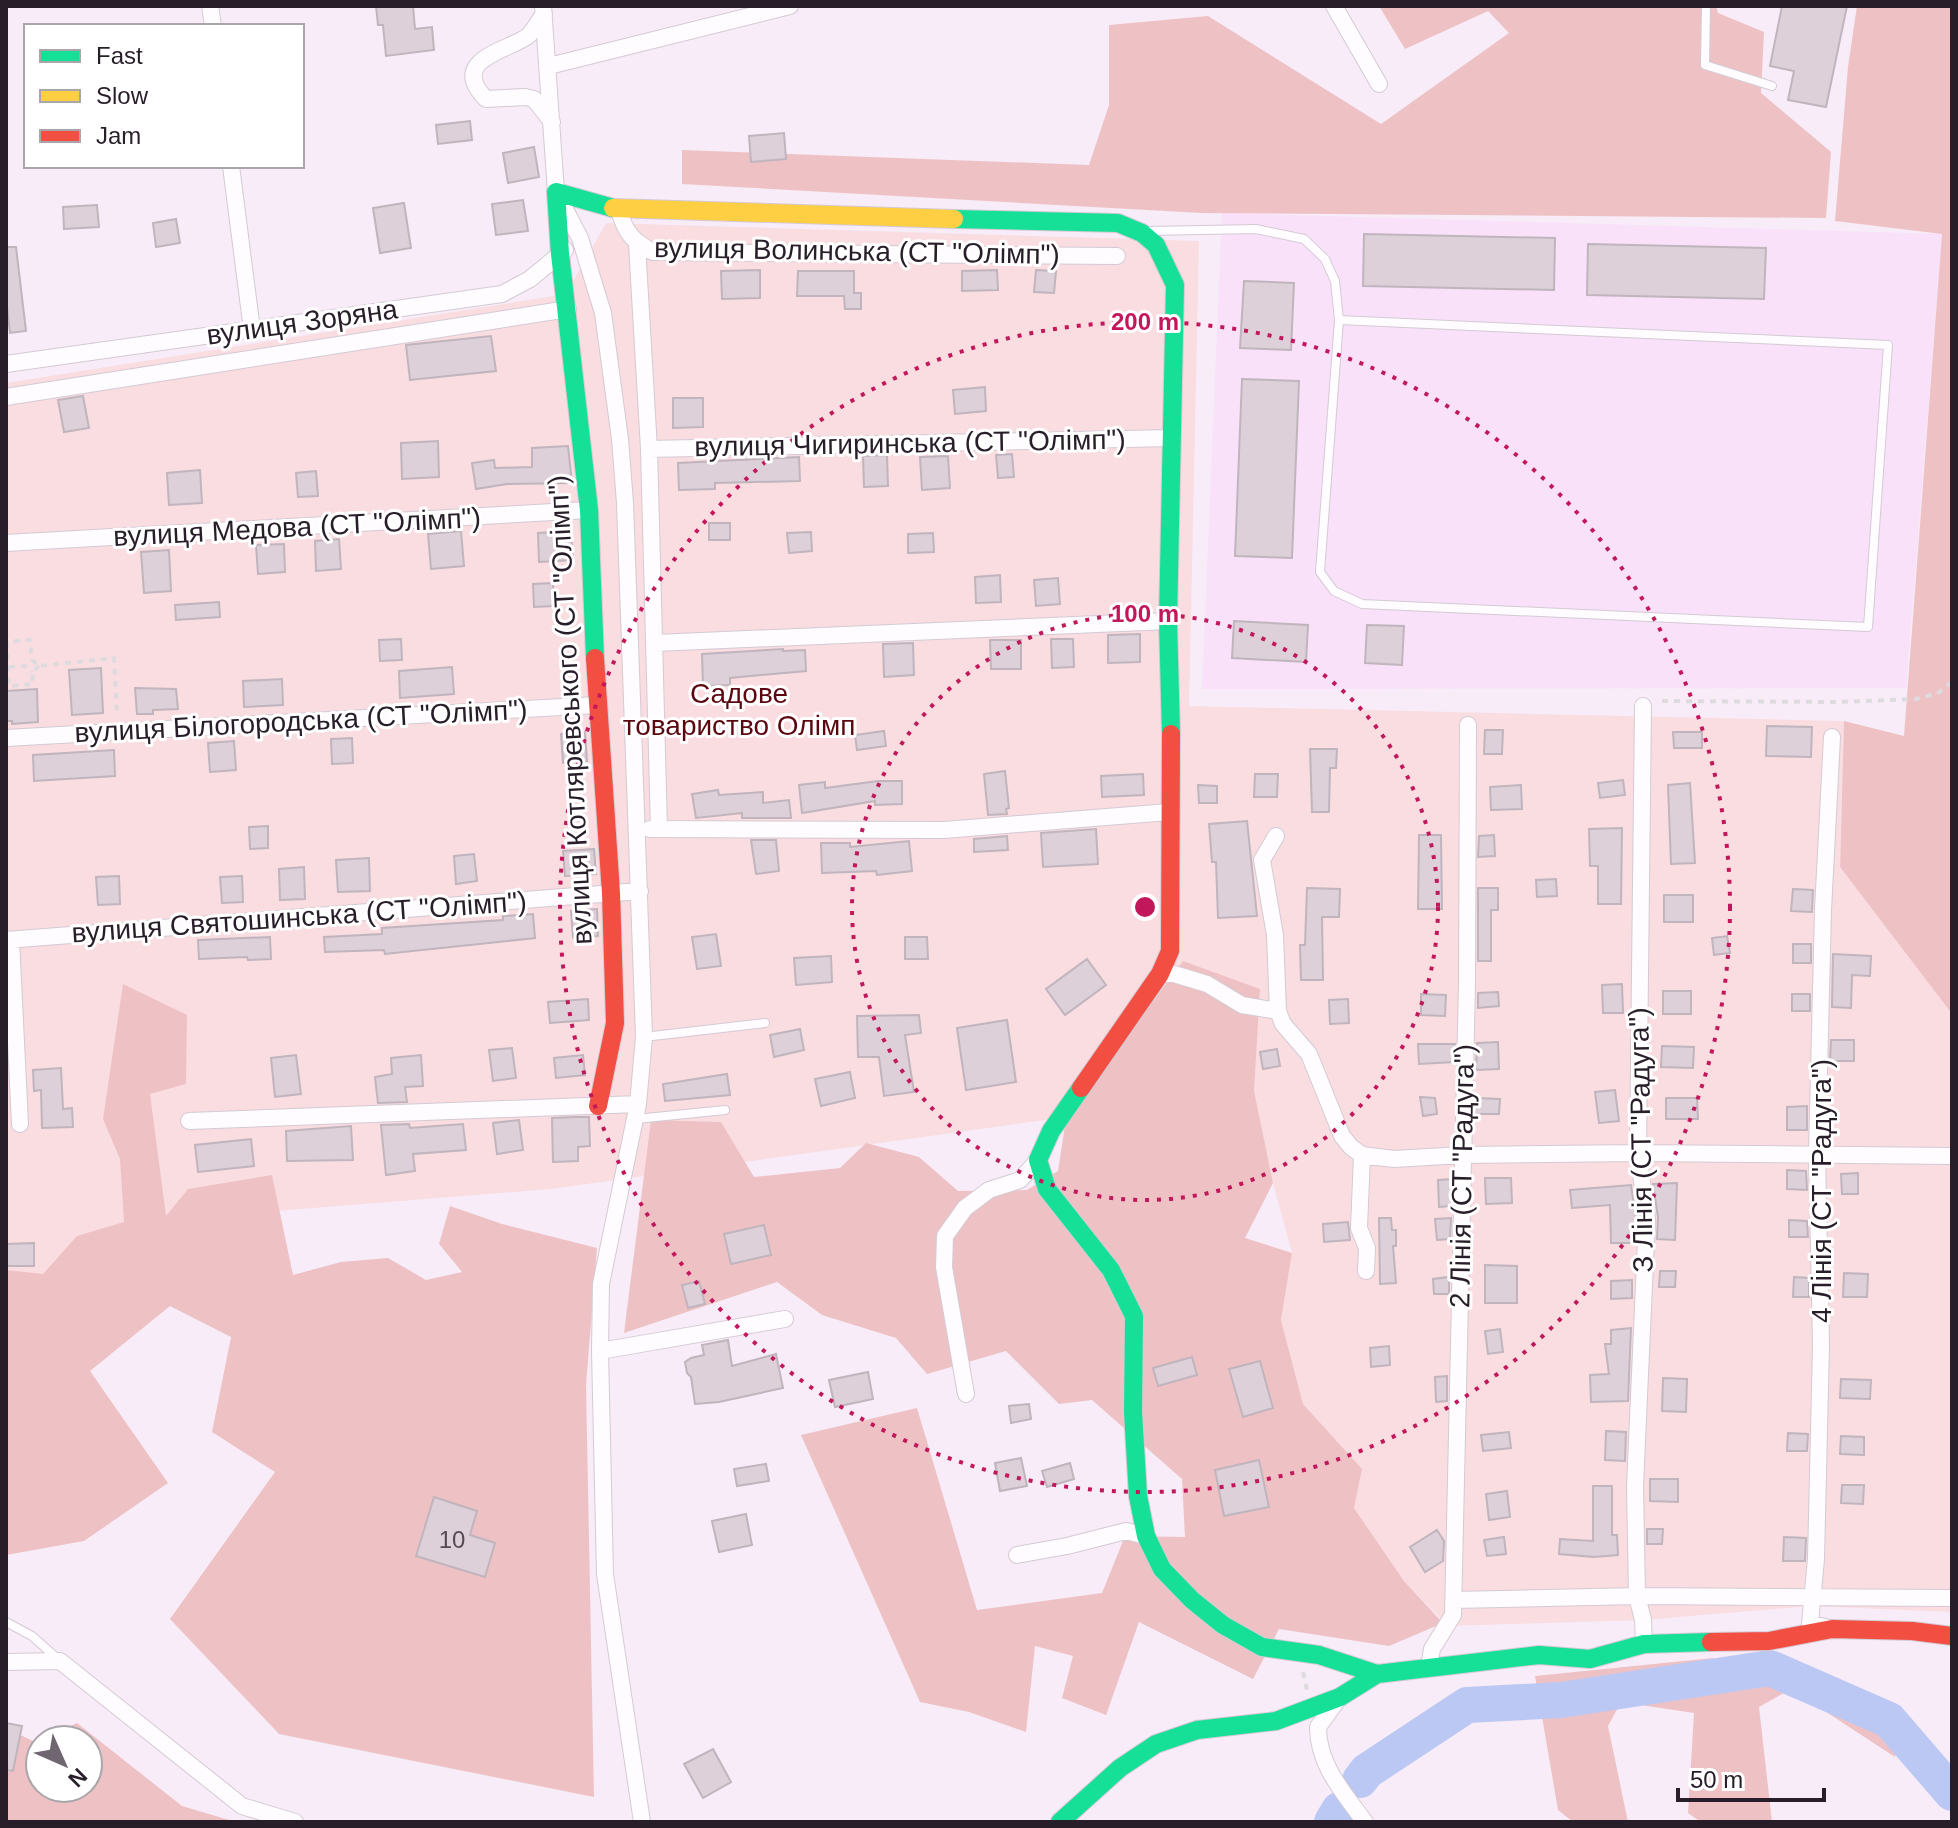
<svg xmlns="http://www.w3.org/2000/svg" width="1958" height="1828" viewBox="0 0 1958 1828" font-family="Helvetica,sans-serif">
<style>
.built{fill:#f9e1fa}
.green{fill:#fadde1}
.forest{fill:#eec2c5;fill-rule:evenodd}
.lines{fill:none;stroke-linecap:round;stroke-linejoin:round}
.river{stroke:#bbc8f3;stroke-width:36}
.building{fill:#ddd0d9;stroke:#c0b4bd;stroke-width:2}
.lane-casing{stroke:#d4cad4;stroke-width:10}
.street-casing{stroke:#d4cad4;stroke-width:18}
.fast-casing{stroke:#d4cad4;stroke-width:20}
.slow-casing{stroke:#d4cad4;stroke-width:20}
.jam-casing{stroke:#d4cad4;stroke-width:20}
.path{stroke:#dedbde;stroke-width:4;stroke-dasharray:6 6;stroke-linecap:butt}
.lane{stroke:#fefcfe;stroke-width:8}
.street{stroke:#fefcfe;stroke-width:16}
.fast{stroke:#16e098;stroke-width:18}
.slow{stroke:#ffcf43;stroke-width:18}
.jam{stroke:#f24e42;stroke-width:18}
.ring{fill:none;stroke:#c2185b;stroke-width:4;stroke-dasharray:4 8}
.labels{text-anchor:middle;dominant-baseline:central;stroke-width:6;stroke-linejoin:round;paint-order:stroke}
.number-label{font-size:24px;fill:#554a55}
.street-label{font-size:28px;fill:#281e29;stroke:#fff}
.park-label{font-size:28px;fill:#5b0710;stroke:#fff}
.centre{fill:#c2185b;stroke:#fff;stroke-width:4}
.ring-label{font-size:24px;text-anchor:middle;font-weight:bold;fill:#c2185b;stroke:#fff;stroke-width:6;stroke-linejoin:round;paint-order:stroke}
</style>
<rect width="100%" height="100%" fill="#f7ecf8"/>
<!-- built -->
<path class="built" d="M1222 213 1942 234 1906 688 1202 689Z"/>
<!-- green -->
<path class="green" d="M606 223 1199 241 1189 706 1844 721 1840 867 1952 1014V1612L1811 1606 1643 1620 1448 1626 1404 1581 1354 1508 1361 1469 1303 1404 1281 1320 1292 1253 1273 1183 1253 1091 551 1189 125 1223 43 1274H6V383L566 294Z"/>
<!-- forest -->
<path class="forest" d="M1379 6H1716L1718 13 1764 32 1761 93 1831 152 1826 218 1202 213 682 184V150L1089 165 1109 105V25L1208 16 1381 124 1509 33 1488 11 1405 49Z
M1857 6H1952V1014L1840 867 1844 721 1904 736 1942 234 1835 221 1848 67Z
M1183 961 1260 989 1254 1091 1273 1183 1245 1238 1292 1253 1281 1320 1303 1404 1362 1469 1354 1508 1404 1581 1443 1623 1389 1646 1279 1629 1253 1679 1139 1622 1106 1715 1062 1698 1073 1656 1035 1646 1026 1732 969 1712 920 1702 801 1435 917 1408 977 1610 1102 1593 1125 1536 1185 1537 1182 1479 1092 1400 1059 1404 1006 1351 927 1374 896 1338 822 1315 777 1282 624 1333 651 1120 721 1122 754 1177 840 1168 866 1143 919 1157 958 1191 1027 1190 1058 1171 1066 1119Z
M123 984 187 1015 186 1084 150 1094 166 1216 188 1189 272 1175 293 1275 341 1262 388 1258 426 1280 462 1272 439 1244 450 1206 502 1224 597 1248 586 1385 594 1797 279 1734 170 1619 275 1472 212 1432 231 1337 170 1306 90 1371 168 1483 84 1541 6 1555V1270L43 1274 77 1236 124 1222 120 1159 103 1119Z
M1713 1658 1737 1666 1805 1665 1856 1687 1906 1714 1895 1757 1791 1689 1759 1707 1772 1822H1701L1688 1813 1694 1713 1621 1702 1608 1726 1628 1822H1573L1558 1810 1535 1676Z
M77 1723 182 1806 236 1822H6V1728L35 1742ZM40 1740H88V1788H40Z"/>
<g class="lines">
<!-- river -->
<path class="river" d="M1360 1780 1367 1771 1467 1705 1561 1700 1770 1668 1889 1720 1952 1793
M1332 1822 1339 1810"/>
</g>
<!-- building -->
<path class="building" d="M376 6H413L415 29 432 27 434 50 386 56 383 25H378Z
M1782 6H1847L1826 107 1788 100 1794 71 1770 66Z
M470 121 472 140 438 144 436 125Z
M784 133 786 159 751 162 749 136Z
M534 147 539 177 508 183 503 153Z
M523 200 528 231 496 235 492 204Z
M404 203 411 248 380 253 373 208Z
M97 205 99 227 64 229 63 207Z
M176 219 180 243 156 247 153 223Z
M1364 234 1555 238 1554 290 1363 286Z
M1588 244 1766 248 1764 299 1587 295Z
M6 247H16L26 331 10 333 6 298Z
M760 270V298L722 299 721 271Z
M997 270 998 290 962 291V271Z
M1036 270 1056 271 1054 293 1034 292Z
M798 271H854V293H861V309H845L844 296H797Z
M1244 281 1294 283 1291 350 1240 348Z
M491 336 496 371 410 380 406 345Z
M1242 379 1299 381 1292 558 1235 556Z
M985 387 986 411 955 414 953 390Z
M83 396 89 428 64 432 58 400Z
M673 398H703V427L673 428Z
M438 441 439 477 402 479 401 443Z
M568 446 572 483 507 484 476 489 472 463 494 460 495 468 532 467V448Z
M1012 454 1014 477 998 478 996 455Z
M887 455 888 486 864 487 863 456Z
M948 456 950 488 922 490 920 457Z
M799 457 800 481 715 483V489L679 490 678 463Z
M200 470 202 503 169 505 167 473Z
M316 471 318 496 298 497 296 473Z
M709 523H730V540H709Z
M461 531 464 566 431 569 428 534Z
M571 531 573 560 539 562 538 533Z
M811 532 812 551 789 553 787 533Z
M933 533 934 552 908 553V534Z
M339 539 341 569 316 571 315 541Z
M284 544 285 572 258 574 256 545Z
M169 550 171 591 144 593 141 552Z
M1000 575 1001 602 976 603 975 577Z
M1058 578 1060 604 1036 606 1034 580Z
M553 583 554 606 534 607 533 584Z
M219 602 220 617 176 620 175 605Z
M1234 621 1308 625 1306 662 1232 658Z
M1367 625 1404 626 1402 665 1365 663Z
M1140 634V662L1108 663V635Z
M401 639 402 660 380 661 379 640Z
M1051 639H1073L1074 667 1052 668Z
M990 640H1021V669H991Z
M913 643 914 675 884 677 883 644Z
M783 649V651L805 650 806 671 730 678V685L703 686 702 654Z
M452 667 454 694 400 698 399 671Z
M101 668 103 713 72 715 69 670Z
M282 679 283 705 244 707 243 681Z
M135 688 176 689 178 709 153 710V714H137Z
M37 689 38 722 12 724V721H6V691Z
M1767 726 1812 727 1811 757 1766 756Z
M1485 730H1503L1502 754H1484Z
M884 731 886 746 857 750 855 735Z
M585 732 587 761 563 763 561 734Z
M1673 732H1702V748H1674Z
M352 738 353 763 332 764 331 739Z
M234 741 236 770 210 772 208 743Z
M1310 749H1337L1336 768H1330L1329 812H1312Z
M114 750 115 776 34 781 33 755Z
M1005 771 1009 808 1006 809 1007 814 988 815 984 774Z
M1143 774 1144 795 1102 797 1101 776Z
M1255 774H1278L1277 797H1254Z
M1623 780 1625 795 1600 798 1598 783Z
M878 781H902V804L875 805V801L802 813 799 785 825 782V788Z
M1690 783 1695 863 1671 864 1668 785Z
M1198 785 1217 786V803H1199Z
M1521 785 1522 809 1491 810 1490 787Z
M718 790 719 795 763 792V803L789 800 791 818H742V813L696 818 692 794Z
M1247 821 1257 916 1218 918 1216 862H1212L1209 824Z
M268 826V848L250 849 249 827Z
M1622 828 1621 904H1598V866H1590L1589 829Z
M1096 829 1098 864 1043 867 1041 833Z
M1419 835H1441L1442 909H1418Z
M1494 835 1495 856 1478 857 1479 836Z
M1007 836 1008 850 974 852V839Z
M751 840H776L779 871 756 874Z
M909 841 912 871 877 875 876 871 822 873 821 843H850V847Z
M594 849 596 874 565 876 563 851Z
M474 854 477 881 456 884 454 856Z
M369 858 370 891 338 892 336 860Z
M304 867 305 899 280 900 279 869Z
M119 876 120 904 98 905 96 877Z
M242 876 243 902 222 903 220 877Z
M1556 879 1557 896 1537 897 1536 880Z
M1307 888 1340 889 1339 917H1322L1323 980H1301L1300 945H1305Z
M1478 888H1498V910H1491V961H1478Z
M1793 889 1813 890 1812 912 1791 911Z
M1664 895H1693V922H1664Z
M597 909 598 936 573 938 571 911Z
M533 914 535 938 385 954 384 950 325 952 324 937 382 934V928L503 920V916Z
M716 934 721 966 697 969 692 937Z
M1727 936 1730 953 1714 955 1712 938Z
M270 937 271 959 248 960 247 957 199 959 198 940Z
M905 937H927L928 959H905Z
M1793 944H1811V963H1793Z
M1833 954 1871 956 1870 976 1852 975 1851 1008 1832 1007Z
M831 956 832 982 796 985 794 958Z
M1087 959 1106 985 1065 1015 1046 989Z
M1622 984 1623 1013H1603L1602 985Z
M1663 991H1691V1014H1663Z
M1498 992 1499 1006 1478 1008V993Z
M1421 994 1446 995 1445 1016 1421 1015Z
M1792 994H1810V1011H1792Z
M588 999 589 1020 550 1023 548 1002Z
M1348 999 1349 1023 1330 1024 1329 1000Z
M919 1015 921 1033 905 1035 914 1092 884 1096 879 1057H858L857 1016Z
M1007 1020 1016 1082 966 1090 957 1028Z
M800 1029 804 1050 774 1057 770 1035Z
M1831 1040H1854V1061H1830Z
M1498 1042 1499 1069 1476 1070 1477 1043Z
M1418 1044H1455L1454 1062 1419 1064Z
M1662 1046 1694 1047 1693 1068 1661 1067Z
M512 1048 516 1078 493 1081 489 1050Z
M1277 1049 1280 1066 1263 1069 1260 1052Z
M296 1055 301 1094 275 1097 271 1058Z
M421 1055 423 1086 405 1087 407 1102 378 1103 375 1077 392 1074 391 1058Z
M583 1055 585 1075 556 1078 554 1058Z
M61 1068 63 1109 72 1108 73 1127 42 1128 41 1090 34 1091 33 1070Z
M850 1072 855 1098 821 1106 815 1079Z
M727 1074 730 1095 665 1101 663 1084Z
M1615 1090 1619 1121 1599 1123 1595 1092Z
M1420 1097 1435 1098 1437 1114 1423 1116Z
M1476 1098 1500 1099 1499 1114H1475Z
M1666 1098H1697L1698 1119H1666Z
M1807 1106V1130H1787V1107Z
M575 1117H589L590 1146 578 1147V1161L553 1162 552 1118Z
M519 1120 523 1150 497 1154 493 1123Z
M409 1124 410 1128 463 1124 466 1150 413 1154 415 1171 386 1175 381 1125Z
M351 1126 353 1160 287 1161 286 1131Z
M251 1139 254 1166 198 1172 195 1145Z
M1787 1170 1806 1171 1807 1190 1787 1189Z
M1858 1173V1194H1842L1841 1174Z
M1485 1178H1511L1512 1203 1486 1204Z
M1452 1179 1451 1206 1439 1207 1438 1180Z
M1677 1183 1675 1240 1657 1239 1658 1217 1653 1184Z
M1631 1185 1636 1219 1635 1243H1611L1610 1205 1572 1208 1570 1190Z
M1379 1218H1391L1392 1230H1396V1246H1393L1396 1283 1380 1284Z
M1451 1218 1450 1239 1437 1240 1435 1219Z
M1789 1220 1807 1221 1808 1237H1789Z
M1348 1222 1350 1240 1324 1242 1323 1224Z
M764 1225 771 1255 731 1264 724 1234Z
M34 1243V1266H6V1244Z
M1485 1265 1517 1266V1303H1485Z
M1660 1271H1676L1675 1287H1659Z
M1844 1273 1868 1274 1867 1297H1843Z
M1449 1277V1294H1434L1433 1279Z
M1794 1277 1809 1278V1297H1793Z
M1632 1280V1298L1611 1299V1281Z
M699 1281 705 1304 688 1308 682 1285Z
M1631 1328 1628 1401 1591 1402 1590 1375 1609 1374 1605 1344H1611V1330Z
M1500 1329 1503 1352 1488 1354 1485 1331Z
M728 1340 732 1366 776 1354 783 1388 719 1402 695 1404 691 1377 687 1373 685 1362 691 1358 704 1355 702 1345Z
M1389 1346 1390 1365 1371 1367 1370 1348Z
M1192 1357 1197 1375 1158 1386 1153 1368Z
M1260 1361 1273 1408 1243 1417 1229 1369Z
M868 1372 873 1399 835 1407 829 1380Z
M1447 1376V1401L1436 1402 1435 1377Z
M1663 1378 1687 1379 1686 1412 1662 1411Z
M1841 1379 1871 1380 1870 1399 1840 1398Z
M1029 1404 1031 1419 1011 1423 1009 1406Z
M1606 1431 1626 1432 1625 1461 1605 1460Z
M1509 1432 1511 1448 1483 1451 1481 1435Z
M1788 1433 1808 1434 1807 1451H1787Z
M1841 1436 1864 1437V1455L1840 1454Z
M1021 1458 1027 1486 1000 1491 995 1463Z
M1259 1460 1269 1507 1224 1516 1215 1470Z
M1070 1463 1074 1479 1047 1487 1042 1471Z
M766 1464 769 1481 737 1486 734 1469Z
M1650 1479H1678V1502L1650 1501Z
M1842 1485H1864L1863 1504 1841 1503Z
M1593 1486H1612V1535H1617L1618 1555 1594 1557 1559 1554 1560 1539 1593 1541Z
M1507 1491 1510 1517 1489 1520 1486 1494Z
M434 1497 477 1511 470 1535 495 1543 485 1577 416 1556Z
M746 1514 752 1545 719 1552 712 1521Z
M1647 1529H1663L1662 1544H1647Z
M1437 1530 1444 1541 1443 1561 1425 1572 1410 1547Z
M1504 1537 1506 1554 1487 1556 1484 1540Z
M1784 1537 1806 1538 1805 1561H1783Z
M6 1723 22 1726 13 1771 6 1770Z
M713 1749 731 1782 703 1798 684 1764Z"/>
<g class="lines">
<!-- lane casing -->
<g class="lane-casing">
<path id="lane" d="M1706 6 1705 65 1772 86
M1148 231 1256 229 1304 239 1325 259 1335 281 1339 320 1320 572 1334 591 1362 604 1868 627 1888 345 1339 320
M644 1037 765 1023
M636 1119 725 1110
M6 1622 32 1636 59 1660"/>
</g>
<!-- street casing -->
<g class="street-casing">
<path id="street" d="M210 6 213 26
M543 6 556 192 580 238 603 313 620 439 625 503 644 1037 638 1104 601 1284 600 1351 605 1574 642 1822
M1334 6 1379 84
M544 14C539 20 535 29 529 35 513 50 446 58 486 99L525 97 534 99 552 122
M549 66 790 6
M231 166 252 330
M619 210C625 232 632 241 653 252L1117 256
M637 244 649 449 659 829
M6 364 502 294 530 279 565 250
M6 397 568 309
M649 449 1172 438
M6 543 589 510
M655 643 1168 621
M1643 706 1638 1153 1647 1218 1635 1486 1637 1596 1643 1620 1644 1644
M6 738 597 705
M650 829 944 830 1169 812
M1276 836 1262 860 1275 935 1278 1011 1283 1024 1309 1054 1342 1136 1351 1147 1362 1155 1359 1228 1367 1248 1366 1271
M6 940 640 891
M11 940 20 1124
M1160 974H1174L1207 984 1242 1005 1278 1011
M189 1121 638 1104
M1362 1155 1394 1159 1462 1155 1638 1153 1952 1156
M600 1351 785 1319
M966 1394 944 1267 945 1236 965 1208 989 1190 1020 1180 1038 1160
M1017 1555 1067 1546 1126 1531 1146 1536
M1454 1600 1637 1596 1952 1598
M1828 1628 1810 1623 1816 1559 1821 1345 1817 1153 1823 910 1832 737
M6 1662 60 1661 242 1806 295 1822
M1429 1667 1432 1649 1453 1615 1467 983 1468 725
M1339 1698 1318 1727C1318 1765 1343 1792 1365 1822"/>
</g>
<!-- fast casing -->
<g class="fast-casing">
<path id="fast" d="M954 219 1118 223 1142 233 1156 245 1175 285 1168 621 1171 734
M595 658 589 510 560 254 556 192 613 208
M1081 1088 1051 1131 1038 1160 1047 1189 1111 1270 1134 1316 1133 1412 1138 1496 1146 1536 1162 1569 1192 1600 1223 1625 1262 1647 1319 1655 1377 1674
M1060 1822 1120 1768 1156 1744 1197 1730 1276 1721 1340 1697 1377 1674 1539 1655 1590 1659 1644 1644 1711 1642"/>
</g>
<!-- slow casing -->
<g class="slow-casing">
<path id="slow" d="M613 208 954 219"/>
</g>
<!-- jam casing -->
<g class="jam-casing">
<path id="jam" d="M595 658 611 893 615 1023 598 1106
M1081 1088 1160 974 1170 951 1171 734
M1711 1642 1769 1641 1832 1629 1912 1631 1952 1636"/>
</g>
<!-- path -->
<path class="path" d="M39 666 32 672 33 684 9 686 7 642 30 640 32 660 39 666 114 658 117 715
M9 667 25 666 32 672
M1662 701 1837 702 1916 699 1938 693 1952 682
M1303 1672 1307 1690"/>
<!-- lane -->
<use href="#lane" class="lane"/>
<!-- street -->
<use href="#street" class="street"/>
<!-- fast -->
<use href="#fast" class="fast"/>
<!-- slow -->
<use href="#slow" class="slow"/>
<!-- jam -->
<use href="#jam" class="jam"/>
</g>
<!-- distance rings -->
<g class="ring">
<circle cx="1145" cy="907" r="293"/>
<circle cx="1145" cy="907" r="585"/>
</g>
<g class="labels">
<!-- number labels -->
<g class="number-label">
<text x="452" y="1539">10</text>
</g>
<!-- street labels -->
<g class="street-label">
<text transform="translate(857 251) rotate(1)">вулиця Волинська (СТ "Олімп")</text>
<text transform="translate(302 322) rotate(-8)">вулиця Зоряна</text>
<text transform="translate(910 443) rotate(-1)">вулиця Чигиринська (СТ "Олімп")</text>
<text transform="translate(297 527) rotate(-3)">вулиця Медова (СТ "Олімп")</text>
<text transform="translate(570 710) rotate(-93)">вулиця Котляревського (СТ "Олімп")</text>
<text transform="translate(301 721) rotate(-3)">вулиця Білогородська (СТ "Олімп")</text>
<text transform="translate(299 917) rotate(-4)">вулиця Святошинська (СТ "Олімп")</text>
<text transform="translate(1641 1140) rotate(-91)">З Лінія (СТ "Радуга")</text>
<text transform="translate(1462 1176) rotate(-89)">2 Лінія (СТ "Радуга")</text>
<text transform="translate(1821 1191) rotate(-90)">4 Лінія (СТ "Радуга")</text>
</g>
<!-- park labels -->
<g class="park-label">
<text x="739" y="693">Садове<tspan x="739" dy="32">товариство Олімп</tspan></text>
</g>
</g>
<circle cx="1145" cy="907" r="12" class="centre"/>
<g class="ring-label">
<text x="1145" y="330">200 m</text>
<text x="1145" y="622">100 m</text>
</g>
<!-- border -->
<rect width="1958" height="1828" fill="none" stroke="#281e29" stroke-width="16"/>
<!-- legend -->
<rect x="24" y="24" width="280" height="144" fill="#ffffff" stroke="#a9a5a9" stroke-width="2"/>
<rect x="40" y="50" width="40" height="12" fill="#16e098" stroke="#a9a5a9" stroke-width="2"/>
<text x="96" y="64" font-size="24" fill="#281e29">Fast</text>
<rect x="40" y="90" width="40" height="12" fill="#ffcf43" stroke="#a9a5a9" stroke-width="2"/>
<text x="96" y="104" font-size="24" fill="#281e29">Slow</text>
<rect x="40" y="130" width="40" height="12" fill="#f24e42" stroke="#a9a5a9" stroke-width="2"/>
<text x="96" y="144" font-size="24" fill="#281e29">Jam</text>
<!-- north arrow -->
<g transform="translate(64 1764) rotate(135)"><circle r="38" fill="#ffffff" stroke="#a9a5a9" stroke-width="2"/>
<path d="M0-6L14 30L0 20L-14 30Z" fill="#706671"/>
<text y="-12" font-size="22" font-weight="bold" text-anchor="middle" fill="#281e29">N</text>
</g>
<!-- scale -->
<path d="M1678 1788v12h146v-12" fill="none" stroke="#281e29" stroke-width="4"/>
<text x="1690" y="1788" font-size="24" fill="#281e29" stroke="#ffffff" stroke-width="6" paint-order="stroke">50 m</text>
</svg>
